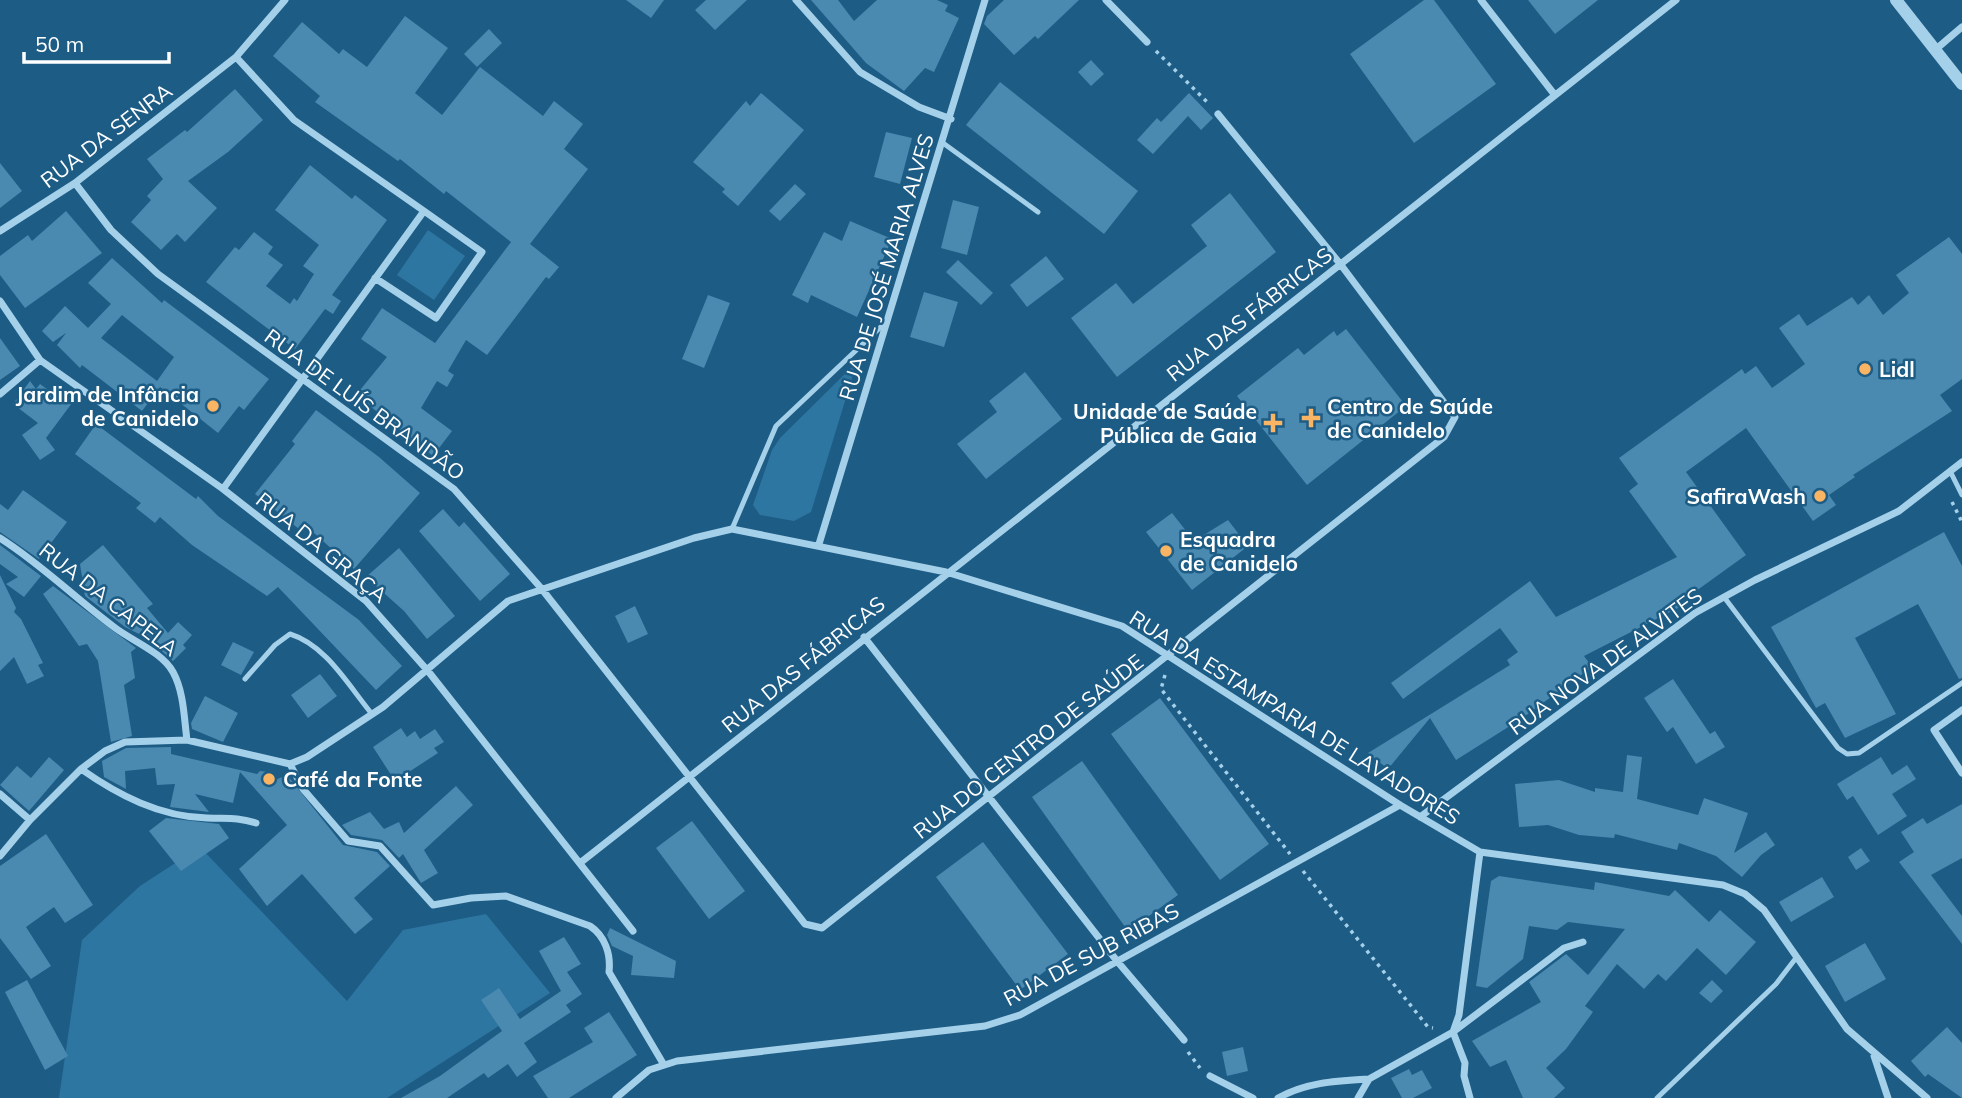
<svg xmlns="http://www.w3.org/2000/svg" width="1962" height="1098" viewBox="0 0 1962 1098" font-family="Mulish,sans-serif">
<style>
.green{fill:#2e76a2}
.building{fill:#4a89b0;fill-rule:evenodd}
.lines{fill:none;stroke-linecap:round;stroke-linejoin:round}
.path{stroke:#a5d0ea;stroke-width:3.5;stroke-dasharray:3.5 5;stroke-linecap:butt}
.service{stroke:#a5d0ea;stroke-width:5}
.minor{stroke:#a5d0ea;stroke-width:7}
.tertiary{stroke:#a5d0ea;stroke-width:12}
.poi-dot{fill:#fab564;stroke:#1d5c85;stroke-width:2.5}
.labels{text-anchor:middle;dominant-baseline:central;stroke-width:5;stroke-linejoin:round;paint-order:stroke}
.street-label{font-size:21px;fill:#fff;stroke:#1d5c85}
.poi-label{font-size:21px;font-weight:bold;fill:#fff;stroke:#1d5c85;text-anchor:start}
</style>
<rect width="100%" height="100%" fill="#1d5c85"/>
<!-- green -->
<path class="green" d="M428 230 465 256 434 300 397 275Z
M857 362 811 512 794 521 760 515 753 505 772 450 780 438Z
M200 847 347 1001 403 930 486 914 550 993 387 1098H59L82 940 140 886Z"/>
<!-- building -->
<path class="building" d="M626 0H664L651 18Z
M706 0H747L715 30 695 10Z
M811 0H838L854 21 877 0H937L948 5 945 11 959 18 934 72 925 68 904 91 866 63Z
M1004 0H1079L1038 39 1035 36 1014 55 984 24 987 16Z
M1424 0H1434L1496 84 1414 143 1350 54Z
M1528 0H1598L1555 34Z
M405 16 448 48 415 93 442 115 480 67 543 116 554 101 583 124 564 149 588 169 530 244 559 267 549 279 546 277 487 355 466 340 448 371 454 375 447 387 437 381 421 408 452 431 433 456 356 395 387 357 361 339 382 308 435 343 511 242 446 191 444 194 400 159 398 161 315 102 320 96 273 56 302 22 339 54 343 49 367 67Z
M489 29 502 43 477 67 464 54Z
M1091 60 1104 74 1091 86 1078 72Z
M1000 82 1138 191 1104 234 966 125Z
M235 89 263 120 228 152 188 181 217 208 185 242 177 234 161 250 131 222 151 200 147 196 163 179 147 159 185 130 187 132Z
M761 93 804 130 738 206 722 192 725 189 693 162 746 101 750 106Z
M1189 93 1213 118 1201 130 1188 116 1153 154 1137 140 1157 118 1161 122Z
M886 132 912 138 900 184 874 177Z
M0 163 22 191 0 208Z
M310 165 352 199 355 195 387 220 332 295 341 301 333 314 325 309 295 349 206 282 235 247 239 250 254 232 273 247 268 254 283 265 266 286 290 304 294 298 297 301 314 274 303 266 319 245 275 210Z
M795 184 806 194 780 221 769 211Z
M1230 193 1276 252 1117 377 1071 318 1116 283 1133 304 1207 246 1191 225Z
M953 200 979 207 967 255 941 248Z
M66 211 102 253 25 308 0 275V256L28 235 32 241Z
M850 221 892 239 857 317 811 295 808 303 792 295 824 232 842 241Z
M1949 237 1962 254V379L1940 395 1952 411 1853 475 1855 477 1829 495 1836 505 1813 521 1746 428 1686 472 1746 555 1678 604 1680 607 1584 656 1592 667 1521 719 1456 760 1430 718 1388 769 1368 753 1510 665 1507 660 1518 652 1500 628 1403 699 1391 683 1530 581 1556 617 1677 557 1629 491 1638 484 1619 458 1742 369 1745 374 1756 366 1772 388 1805 364 1779 328 1799 314 1807 326 1852 297 1858 305 1869 295 1883 315 1909 293 1896 275Z
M1046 256 1064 279 1027 307 1010 285Z
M112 258 162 303 164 300 269 379 244 410 239 406 218 433 160 387 142 411 82 365 80 368 57 345 66 333 53 342 42 331 65 306 88 328 111 304 88 283ZM122 315 174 357 157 381 101 338Z
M958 260 993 293 981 305 946 272Z
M924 292 958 302 944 347 910 337Z
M708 295 730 303 704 368 682 359Z
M1346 329 1406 406 1307 485 1237 396 1298 348 1304 355 1334 331 1337 336Z
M0 338 20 366 0 380Z
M1025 372 1062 419 986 479 957 444 997 412 989 401Z
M30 381 36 389 40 384 66 403H72L46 438 55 450 40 460 22 435 38 423 13 404Z
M316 410 379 457 420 493 354 569 304 524 299 529 255 494 295 444 292 441Z
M96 424 196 499 198 496 218 516 359 620 402 666 376 690 278 587 267 596 192 545 160 517 155 523 136 508 141 503 75 454Z
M23 490 67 522 39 559 0 532V504L8 510Z
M443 509 459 527 464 522 510 574 480 601 419 531Z
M1172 513 1194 541 1228 520 1248 546 1192 590 1146 532Z
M1944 532 1962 566V678L1959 679 1918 604 1855 638 1896 714 1845 738 1825 703 1816 708 1771 627Z
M0 545 41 576 24 597 6 584 18 577 0 564Z
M103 545 153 604 147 608 168 633 178 622 192 635 183 645 186 648 173 661 147 638 125 627 85 596 80 564Z
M399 548 455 616 427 639 404 611 366 577Z
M0 575 16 608 14 612 21 619 43 663 38 665 44 676 27 684 14 657 0 671Z
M53 586 136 648 131 652 135 678 124 685 132 736 111 742 98 661 87 644 79 646 43 594Z
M635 606 648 634 628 643 615 616Z
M233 642 254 652 241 675 221 665Z
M320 674 337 696 308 718 291 695Z
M1673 679 1710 734 1715 731 1725 747 1696 764 1673 727 1667 732 1644 698Z
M205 696 238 713 223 742 192 729 191 723Z
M1160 698 1269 844 1220 880 1111 734Z
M401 728 407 737 415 731 420 739 435 729 444 742 434 748 438 753 395 781 373 747Z
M171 747V754L257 774 260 771 268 772 275 780 287 775 343 845 377 852 390 866 354 898 373 919 355 934 302 874 267 906 239 869 287 825 240 772 233 803 195 794 209 812 170 807 175 784 157 785 155 768 125 771 126 789 104 777 102 761 126 748Z
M1627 755 1642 757 1637 799 1698 815 1704 798 1748 813 1734 853 1766 832 1775 845 1761 855 1742 877 1716 856 1679 843 1677 850 1615 834 1614 838 1579 835 1548 825 1519 827 1515 784 1559 780 1595 792V788L1623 792Z
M49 757 64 770 29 811 0 785 17 766 31 778Z
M1881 757 1892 775 1907 765 1916 779 1892 794 1907 816 1878 835 1853 796 1847 800 1837 784Z
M1082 761 1178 895 1128 931 1032 797Z
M456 786 473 805 424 850 438 873 421 883 403 854 399 858 382 840 351 835 342 825 370 812 384 829 399 822 404 833Z
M1962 804V858L1931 875 1962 916V944L1899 862 1914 852 1901 832 1923 818 1927 824Z
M166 818 219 824 229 838 181 871 149 831Z
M692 821 745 891 709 919 656 848Z
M46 834 93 905 65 923 54 907 26 927 51 966 31 979 0 938V866Z
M983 842 1068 954 1020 990 936 877Z
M1861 848 1870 861 1856 870 1848 857Z
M1499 876 1594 890 1595 882 1669 896 1675 890 1709 922 1720 910 1756 942 1726 975 1697 948 1666 981 1658 974 1644 989 1617 964 1585 1006 1593 1012 1566 1049 1546 1068 1565 1088 1554 1098H1523L1506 1060 1490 1067 1472 1041 1541 1002 1529 982 1566 954 1588 975 1625 929 1568 922 1557 930 1529 926 1523 959 1487 988 1476 986 1491 881Z
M1822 877 1834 897 1791 922 1779 902Z
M610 928 676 961 674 978 631 975 633 956 612 946 607 935Z
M564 937 581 964 567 972 582 994 566 1005 571 1012 524 1043 537 1062 517 1077 508 1064 488 1078 484 1073 447 1098H401L440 1076 502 1031 481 1000 499 988 520 1019 561 991 539 951Z
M1865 943 1886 979 1845 1002 1825 966Z
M27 980 68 1056 45 1070 5 992Z
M1712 980 1723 991 1711 1003 1699 993Z
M609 1012 637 1055 569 1098H548L533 1076 593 1042 584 1028Z
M1947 1027 1962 1043V1098L1928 1074 1925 1077 1911 1061Z
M1243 1047 1248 1071 1227 1076 1222 1052Z
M1409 1069 1412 1075 1422 1070 1432 1088 1413 1098H1402L1391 1078Z"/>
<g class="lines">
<!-- path -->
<path class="path" d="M1156 51 1210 105
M1952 502 1962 522
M1165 675 1161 689 1290 854
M1303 871 1428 1027 1433 1028
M1188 1052 1200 1068"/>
<!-- service -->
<path class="service" d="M943 143 1038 212
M1950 471 1962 495
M732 529 776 426 885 323
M1724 597 1838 748 1847 754 1859 753 1962 683
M245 679 275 645 290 634C326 645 348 685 372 714
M1657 1098 1776 984 1796 958"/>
<!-- minor -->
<path class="minor" d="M796 0 860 72 919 107 951 119
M1106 0 1147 42
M1481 0 1554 94
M1935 50 1962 27
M75 183 111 230 158 274 454 489 541 588 805 924 822 928 1444 437 1455 417 1341 265 1218 114
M0 231 75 183 236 57 285 0
M375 278 436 318 482 252 424 211
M0 301 40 360 223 489 366 601 428 671 633 931
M0 394 40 360
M223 489 424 211 294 120 236 57
M0 538C41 564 75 598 114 627 132 641 162 652 173 672 184 692 184 718 187 740
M819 544 985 0
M864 637 1117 961 1184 1040
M1962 710 1934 730 1962 773
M290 764 303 789 348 841 380 846 433 905 471 898 506 896 590 926C605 936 611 954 609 972L664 1065
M81 769C118 795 160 817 207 818 227 819 236 817 256 823
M0 794 30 820
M1420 817 1695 613 1755 580 1899 511 1962 462
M0 856 30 820 81 769 105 751 125 742 187 740 290 764 307 757 383 707 508 601 694 538 732 529 946 572 1122 626 1400 805 1480 852 1723 885 1745 894 1764 910 1847 1029 1927 1098
M580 863 1676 0
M1874 1056 1888 1098
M1210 1076 1253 1098
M616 1098 649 1070 677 1061 985 1026 1020 1015 1400 805
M1278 1098C1307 1082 1337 1081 1369 1079
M1358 1098 1369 1079 1453 1032 1459 1015 1480 852
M1470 1098 1464 1076 1465 1063 1453 1032 1564 948 1583 942"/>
<!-- tertiary -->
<path class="tertiary" d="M1896 0 1962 84"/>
</g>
<!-- markers -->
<g class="poi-dot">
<circle cx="1865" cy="369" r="7"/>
<circle cx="213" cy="406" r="7"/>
<path d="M1307.5 407.5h7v7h7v7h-7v7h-7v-7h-7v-7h7z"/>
<path d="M1269.5 412.5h7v7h7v7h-7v7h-7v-7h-7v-7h7z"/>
<circle cx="1820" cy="496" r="7"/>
<circle cx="1166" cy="551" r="7"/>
<circle cx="269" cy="779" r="7"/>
</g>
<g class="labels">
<!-- street labels -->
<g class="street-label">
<text transform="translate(106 135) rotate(-37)">RUA DA SENRA</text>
<text transform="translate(886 267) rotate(-73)">RUA DE JOSÉ MARIA ALVES</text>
<text transform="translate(1249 314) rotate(-38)">RUA DAS FÁBRICAS</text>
<text transform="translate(365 404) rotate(36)">RUA DE LUÍS BRANDÃO</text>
<text transform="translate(322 547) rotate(39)">RUA DA GRAÇA</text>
<text transform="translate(109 599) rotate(38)">RUA DA CAPELA</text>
<text transform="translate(1605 661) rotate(-36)">RUA NOVA DE ALVITES</text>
<text transform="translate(803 664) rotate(-39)">RUA DAS FÁBRICAS</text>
<text transform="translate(1295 717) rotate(32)">RUA DA ESTAMPARIA DE LAVADORES</text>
<text transform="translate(1028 746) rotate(-38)">RUA DO CENTRO DE SAÚDE</text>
<text transform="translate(1091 954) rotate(-28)">RUA DE SUB RIBAS</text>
</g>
<!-- poi labels -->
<g class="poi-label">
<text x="1879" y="369">Lidl</text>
<text x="199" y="394" text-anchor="end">Jardim de Infância<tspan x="199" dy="24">de Canidelo</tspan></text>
<text x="1327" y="406">Centro de Saúde<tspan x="1327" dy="24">de Canidelo</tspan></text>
<text x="1257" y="411" text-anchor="end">Unidade de Saúde<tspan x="1257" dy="24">Pública de Gaia</tspan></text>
<text x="1806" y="496" text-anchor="end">SafiraWash</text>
<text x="1180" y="539">Esquadra<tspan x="1180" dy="24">de Canidelo</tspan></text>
<text x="283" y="779">Café da Fonte</text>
</g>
</g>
<!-- scale -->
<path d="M24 52v10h145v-10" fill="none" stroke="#ffffff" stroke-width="3.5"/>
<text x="35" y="52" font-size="21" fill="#ffffff" stroke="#1d5c85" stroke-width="5" paint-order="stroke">50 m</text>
</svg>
